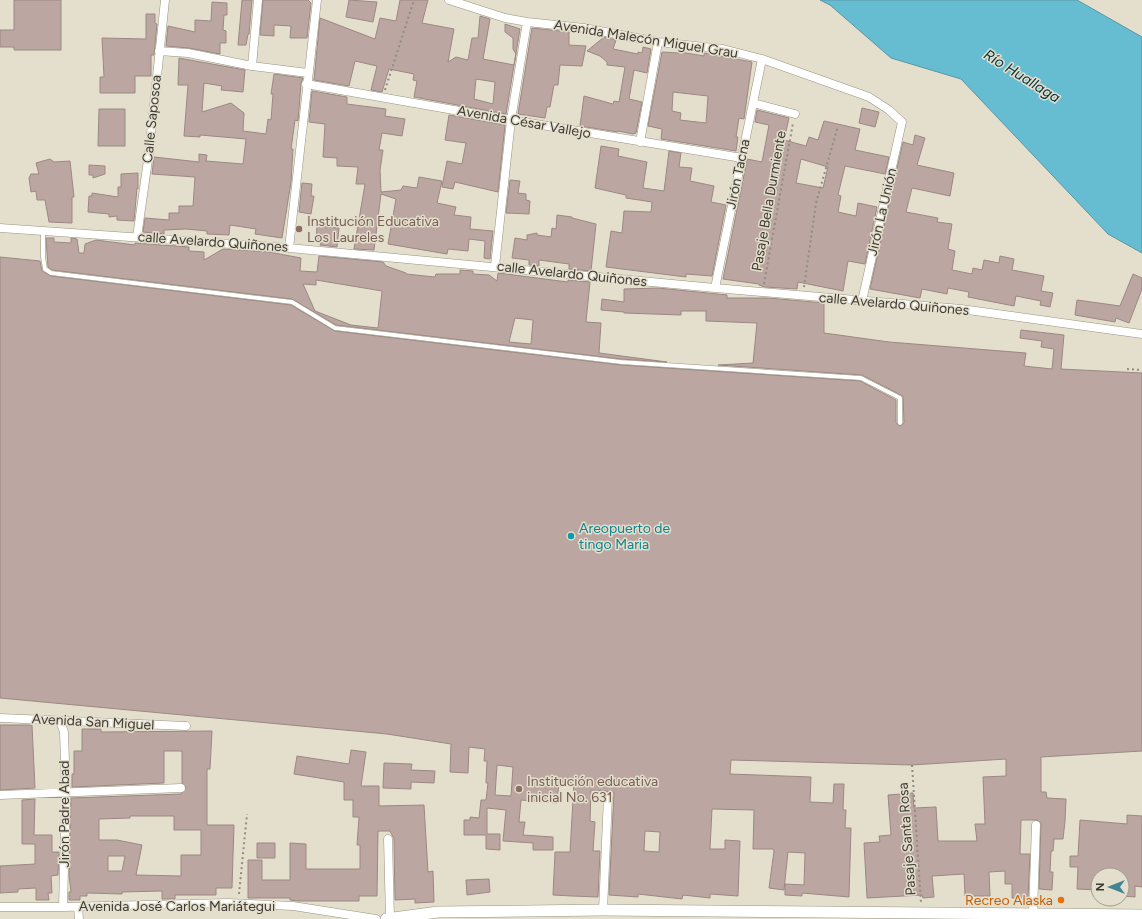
<svg xmlns="http://www.w3.org/2000/svg" width="1142" height="919" viewBox="0 0 1142 919" font-family="Figtree,sans-serif">
<style>
.water{fill:#66bdd2;stroke:#5a96a3}
.building{fill:#bba6a1;stroke:#9c8883;fill-rule:evenodd}
.lines{fill:none;stroke-linecap:round;stroke-linejoin:round}
.lane-casing{stroke:#989382;stroke-width:5}
.street-casing{stroke:#989382;stroke-width:9}
.secondary-casing{stroke:#989382;stroke-width:12}
.path{stroke:#8f8c80;stroke-width:2;stroke-dasharray:2 3;stroke-linecap:butt}
.lane{stroke:#fff;stroke-width:4}
.street{stroke:#fff;stroke-width:8}
.secondary{stroke:#fff;stroke-width:11}
.education-dot{fill:#8d6e63;stroke:#e4dfcd;stroke-width:1.5}
.culture-dot{fill:#0f9aa8;stroke:#e4dfcd;stroke-width:1.5}
.food-dot{fill:#e8710a;stroke:#e4dfcd;stroke-width:1.5}
.labels{text-anchor:middle;dominant-baseline:central;stroke-width:3;stroke-linejoin:round;paint-order:stroke}
.street-label{font-size:14px;fill:#3d3b34;stroke:#e4dfcd}
.education-label{font-size:14px;fill:#785e54;stroke:#e4dfcd;text-anchor:start}
.culture-label{font-size:14px;fill:#0d838f;stroke:#e4dfcd;text-anchor:start}
.food-label{font-size:14px;fill:#c56008;stroke:#e4dfcd;text-anchor:end}
.water-label{font-size:15px;font-style:italic;fill:#053039;stroke:#e4dfcd}
</style>
<rect width="100%" height="100%" fill="#e4dfcd"/>
<!-- water -->
<path class="water" d="M820 0H1077L1142 37V253L1108 234 961 79 891 58 830 5Z"/>
<!-- building -->
<path class="building" d="M14 0H61V50H14V47H0V30H14Z
M242 0H252L249 34H248L246 45H238Z
M263 0H308L311 3 307 38H290L291 26 274 25V36L260 35Z
M349 0 377 2 373 22 346 17Z
M400 0H428L422 23 454 29 448 62 456 57 468 60 472 38H478L480 16 490 19 483 59 514 65 516 54 513 49V38L505 32V24L520 29 506 114 414 97 417 81 413 80 414 74 389 69 382 92 371 90 377 66 355 61 349 86 314 80 320 18 375 39 380 18 396 21ZM476 79 495 82 493 104 474 99Z
M212 2 227 3V15H224L223 30 226 31V43H220V54L189 48 166 46 168 26 195 32V20L211 21Z
M146 14H155V23L157 24 154 55H151V76H135V93H100V77H104L102 38 146 39Z
M532 28 569 32V45L586 46 582 66 560 65 558 85H554L550 107H547L545 118 518 114Z
M604 37 616 40 613 49 638 54V52L642 53 643 47 651 49 647 73 634 70 629 99 642 102 636 133 633 134 618 131V132L580 126 584 96 613 104 614 101 619 102 625 67 607 65V62L600 56 587 51Z
M662 52 679 53 680 52 704 56V53L752 62 744 119 739 118 736 137H738L736 151 661 139 662 129 648 126ZM673 92 708 96 706 123 680 120 681 113 672 111Z
M179 58 245 70 243 92 221 90 222 86 204 83 202 112 231 103 244 113 243 131 266 134 268 119 271 120 273 94H271L274 74 303 78 301 83 298 121 295 120 291 149H293L291 182 282 238 255 234 256 229 230 225 229 235 207 234V231L186 229 164 230V234L143 232 145 218 169 220V213H179V206H193L195 177 152 174 154 157 199 162V154L207 155 206 161 243 164 246 139 200 135V137L184 136 188 85H178Z
M312 91 347 97V104L386 109 385 116 405 119 402 136 382 133 379 150H383L380 170 381 192 401 190 403 186 417 188 419 177 442 181 437 203 456 207 454 215 471 217 470 229 493 231 490 259 484 258 485 241 469 239 468 251 448 249 447 254 388 244 396 199 381 194 374 250 354 249 365 184H356L358 167 337 166V158L323 157 325 124 309 122Z
M862 108 879 112 875 127 859 123Z
M99 109H125V146H98Z
M757 110 789 118 784 140 806 146 809 137 818 140 824 121 860 129 855 150 889 157 885 174 845 166 838 195 841 196 838 212 856 216 858 203 877 207 865 264 848 261 843 291 798 282 797 289 765 287 759 285V284L723 279 747 160V159L762 162 769 125 755 122ZM801 159 828 167 823 188 796 183Z
M449 115 505 125 498 192 455 182 453 189 442 187 447 161 462 164 466 143 445 140Z
M915 135 925 138 917 165 954 173 950 196 912 188 906 212 938 218 937 222 952 224 948 249 955 251 952 270 972 274 973 268 982 270 984 260 999 263 1000 256 1014 259 1012 270 1044 276 1041 291 1053 293 1050 307 1040 305 1041 301 1016 296 1014 306 968 297 969 292 948 288 947 294 922 289 920 298 870 289 903 142 913 145Z
M601 146 619 149 618 156 647 162 643 188 664 191 669 151 681 153 679 167 692 168 690 181 714 186 711 202 726 205 712 276 686 274V277L606 267 611 231 622 233 624 211 651 212 652 202 626 198V195L595 188Z
M50 159 54 162 70 161 74 197H72V223L49 222 45 200H37L36 191 31 192 29 178 31 174H39L36 163Z
M89 165 105 166V174L93 178V175H89Z
M138 173V189L137 188 134 221 117 220V216L109 217V214L88 212 89 196H92V193L118 197V187H121V174Z
M510 180 520 181 518 193 526 194V200L530 201 529 214 506 213Z
M302 183 312 184 311 196H314L311 214 299 212Z
M557 215 572 217V218L596 224 591 271 569 269V264L539 260V266L529 265V260L512 258 515 238 527 240V235L537 233V235L551 237 552 228 556 229Z
M317 226 339 228 337 247 320 245 321 243 316 242Z
M46 238H54V242L71 243V238L77 239 79 253H84L85 244 96 240 135 245V243L189 247V251L204 252V260L223 249 269 252 301 258 300 271 317 272 319 256 383 262 386 266 406 273V274L435 277 436 274H460V270L473 271V274L489 275 497 281 498 273 568 282V280L590 282 586 322 601 323 599 353 667 362 621 359 336 325 292 299 52 270 48 267ZM316 280 382 291 378 328 351 325 315 311 303 284 316 285ZM515 318 533 320 531 344 509 342Z
M0 257 40 261 42 271 51 276 291 305 335 331 621 365 860 381 896 400V423L900 426 904 423 903 396 862 375 718 365 753 363 757 323 706 321V311H681V315L624 313V312L601 310 602 299 624 302V289L658 288 727 295V298H768L824 303V333L889 342 1026 353 1024 366 1052 369 1054 349 1041 347 1042 341 1020 338 1021 330 1064 335 1061 369 1142 373V751L1041 757V792H1046L1047 798 1066 799 1065 821 1063 839H1054L1053 851H1051L1050 872H1053L1052 890 1039 889 1041 823 1037 820H1021L1020 854H1030L1028 898H1012V884H1005V871L989 872 990 896H965L964 874 932 876 934 897 923 898 922 895 867 898 864 843 880 842 879 836 891 835 888 795 913 793 914 808 936 807 938 841H977L975 824H985L983 777 1006 776V759L912 765 731 760 730 774 811 777 810 802 833 803 834 784H844L843 810H846L845 828H851L849 897 802 893V896L785 895V884L804 885 805 853 788 852 784 890 769 888 774 851 773 849H753L754 810 712 809 710 849H725V840L740 841 738 896 710 894V898L683 895 682 899 638 894V897L609 895 614 792 591 790 590 821 595 822 593 851H600L598 897 572 896 553 895 555 852H570L574 783 559 782 557 803 521 800 519 822H525L523 835 553 837V850H533V843L503 841 506 810 487 808V834H500V850L486 849V835H464V820H470V817L479 818 481 800H486L488 783H486L487 761H484L485 749 469 747 468 773 450 772 451 744 387 734 0 698ZM497 765 513 767 511 796 495 795ZM645 831 660 832 659 852 644 851Z
M1133 274 1142 278V289L1129 323 1116 318 1115 322 1075 315 1077 300 1120 306Z
M0 725H32L35 788 0 790Z
M82 729H101V732L212 731 210 769H207V825H234L232 888H216V895H175V899H162V891L122 892V894L87 893V896H80V900H69V892H71L69 875 71 798 181 794 186 788 182 783V751H164V783L72 787V774H74V751H82ZM130 816H174V830H201V855H181V876L136 875 142 845 117 840H99V819L130 818ZM108 856H125L122 871H108Z
M351 750 366 752 361 786H379V806L424 805 428 872 433 871 434 902 415 903V899L395 900 394 839 390 831H378L377 896H359V901H298L290 900V898H248V860H262V880H290V843L306 844V869H360V845H357L359 817H353V800H344V782L294 774 297 756 349 764Z
M384 763 412 764 411 770 435 771 434 783 411 782V789L383 788Z
M35 799 34 835H52V852H59L58 875 51 876 52 893H48L49 900H36V888L18 889V892L0 893V866L35 864V844H22V800Z
M1127 815 1142 816V887L1135 886V897L1122 896V875H1098V890L1077 889 1078 867H1070V856H1078L1080 820 1127 824Z
M257 843H275V858H257Z
M489 879 490 892 467 895 466 880Z"/>
<g class="lines">
<!-- lane casing -->
<g class="lane-casing">
<path id="lane" d="M43 231V257L45 269 51 273 292 302 335 328 621 362 861 378 900 398V423"/>
</g>
<!-- street casing -->
<g class="street-casing">
<path id="street" d="M449 0 505 18 527 22 584 28 658 42 723 49 762 59 869 97 889 110 902 122 862 301
M159 51 188 53 252 66 308 73
M252 66 258 0
M306 84 511 120 742 158
M753 103 795 114
M640 142 658 42
M0 228 289 248 715 288 961 309 1142 334
M137 237 149 153 165 0
M289 248 317 0
M495 266 511 120 527 22
M715 288 762 59
M0 718 186 726
M60 721 64 732 66 793 63 907
M0 795 181 788
M388 839 390 918
M0 907H63L228 903 293 906 376 919
M78 907 79 919
M603 910 608 797
M1033 913 1036 825"/>
</g>
<!-- secondary casing -->
<g class="secondary-casing">
<path id="secondary" d="M386 919 438 912 603 910 1142 915"/>
</g>
<!-- path -->
<path class="path" d="M385 90 414 0
M764 284 793 123
M804 287 816 203 838 126
M1127 369 1142 370
M912 765 921 903
M239 894 247 814"/>
<!-- lane -->
<use href="#lane" class="lane"/>
<!-- street -->
<use href="#street" class="street"/>
<!-- secondary -->
<use href="#secondary" class="secondary"/>
</g>
<!-- markers -->
<g class="education-dot">
<circle cx="299" cy="229" r="4"/>
<circle cx="519" cy="789" r="4"/>
</g>
<circle class="culture-dot" cx="571" cy="536" r="4"/>
<circle class="food-dot" cx="1061" cy="900" r="4"/>
<g class="labels">
<!-- street labels -->
<g class="street-label">
<text transform="translate(646 39) rotate(9)">Avenida Malecón Miguel Grau</text>
<text transform="translate(152 119) rotate(-84)">Calle Saposoa</text>
<text transform="translate(524 122) rotate(10)">Avenida César Vallejo</text>
<text transform="translate(738 174) rotate(-78)">Jirón Tacna</text>
<text transform="translate(769 201) rotate(-80)">Pasaje Bella Durmiente</text>
<text transform="translate(882 212) rotate(-77)">Jirón La Unión</text>
<text transform="translate(213 242) rotate(4)">calle Avelardo Quiñones</text>
<text transform="translate(572 274) rotate(6)">calle Avelardo Quiñones</text>
<text transform="translate(894 304) rotate(5)">calle Avelardo Quiñones</text>
<text transform="translate(93 722) rotate(3)">Avenida San Miguel</text>
<text transform="translate(64 814) rotate(-90)">Jirón Padre Abad</text>
<text transform="translate(907 839) rotate(-94)">Pasaje Santa Rosa</text>
<text x="177" y="906">Avenida José Carlos Mariátegui</text>
</g>
<!-- education labels -->
<g class="education-label">
<text x="307" y="221">Institución Educativa<tspan x="307" dy="16">Los Laureles</tspan></text>
<text x="527" y="781">Institución educativa<tspan x="527" dy="16">inicial No. 631</tspan></text>
</g>
<!-- culture labels -->
<g class="culture-label">
<text x="579" y="528">Areopuerto de<tspan x="579" dy="16">tingo Maria</tspan></text>
</g>
<!-- food labels -->
<g class="food-label">
<text x="1053" y="900">Recreo Alaska</text>
</g>
<!-- water labels -->
<g class="water-label">
<text transform="translate(1022 76) rotate(32)">Río Huallaga</text>
</g>
</g>
<!-- north arrow -->
<g transform="translate(1110 887) rotate(270)"><circle r="19" fill="#e4dfcd" stroke="#a19d90"/>
<path d="M0-3L7 15L0 10L-7 15Z" fill="#418495"/>
<text y="-6" font-size="11" font-weight="bold" text-anchor="middle" fill="#3d3b34">N</text>
</g>
</svg>
